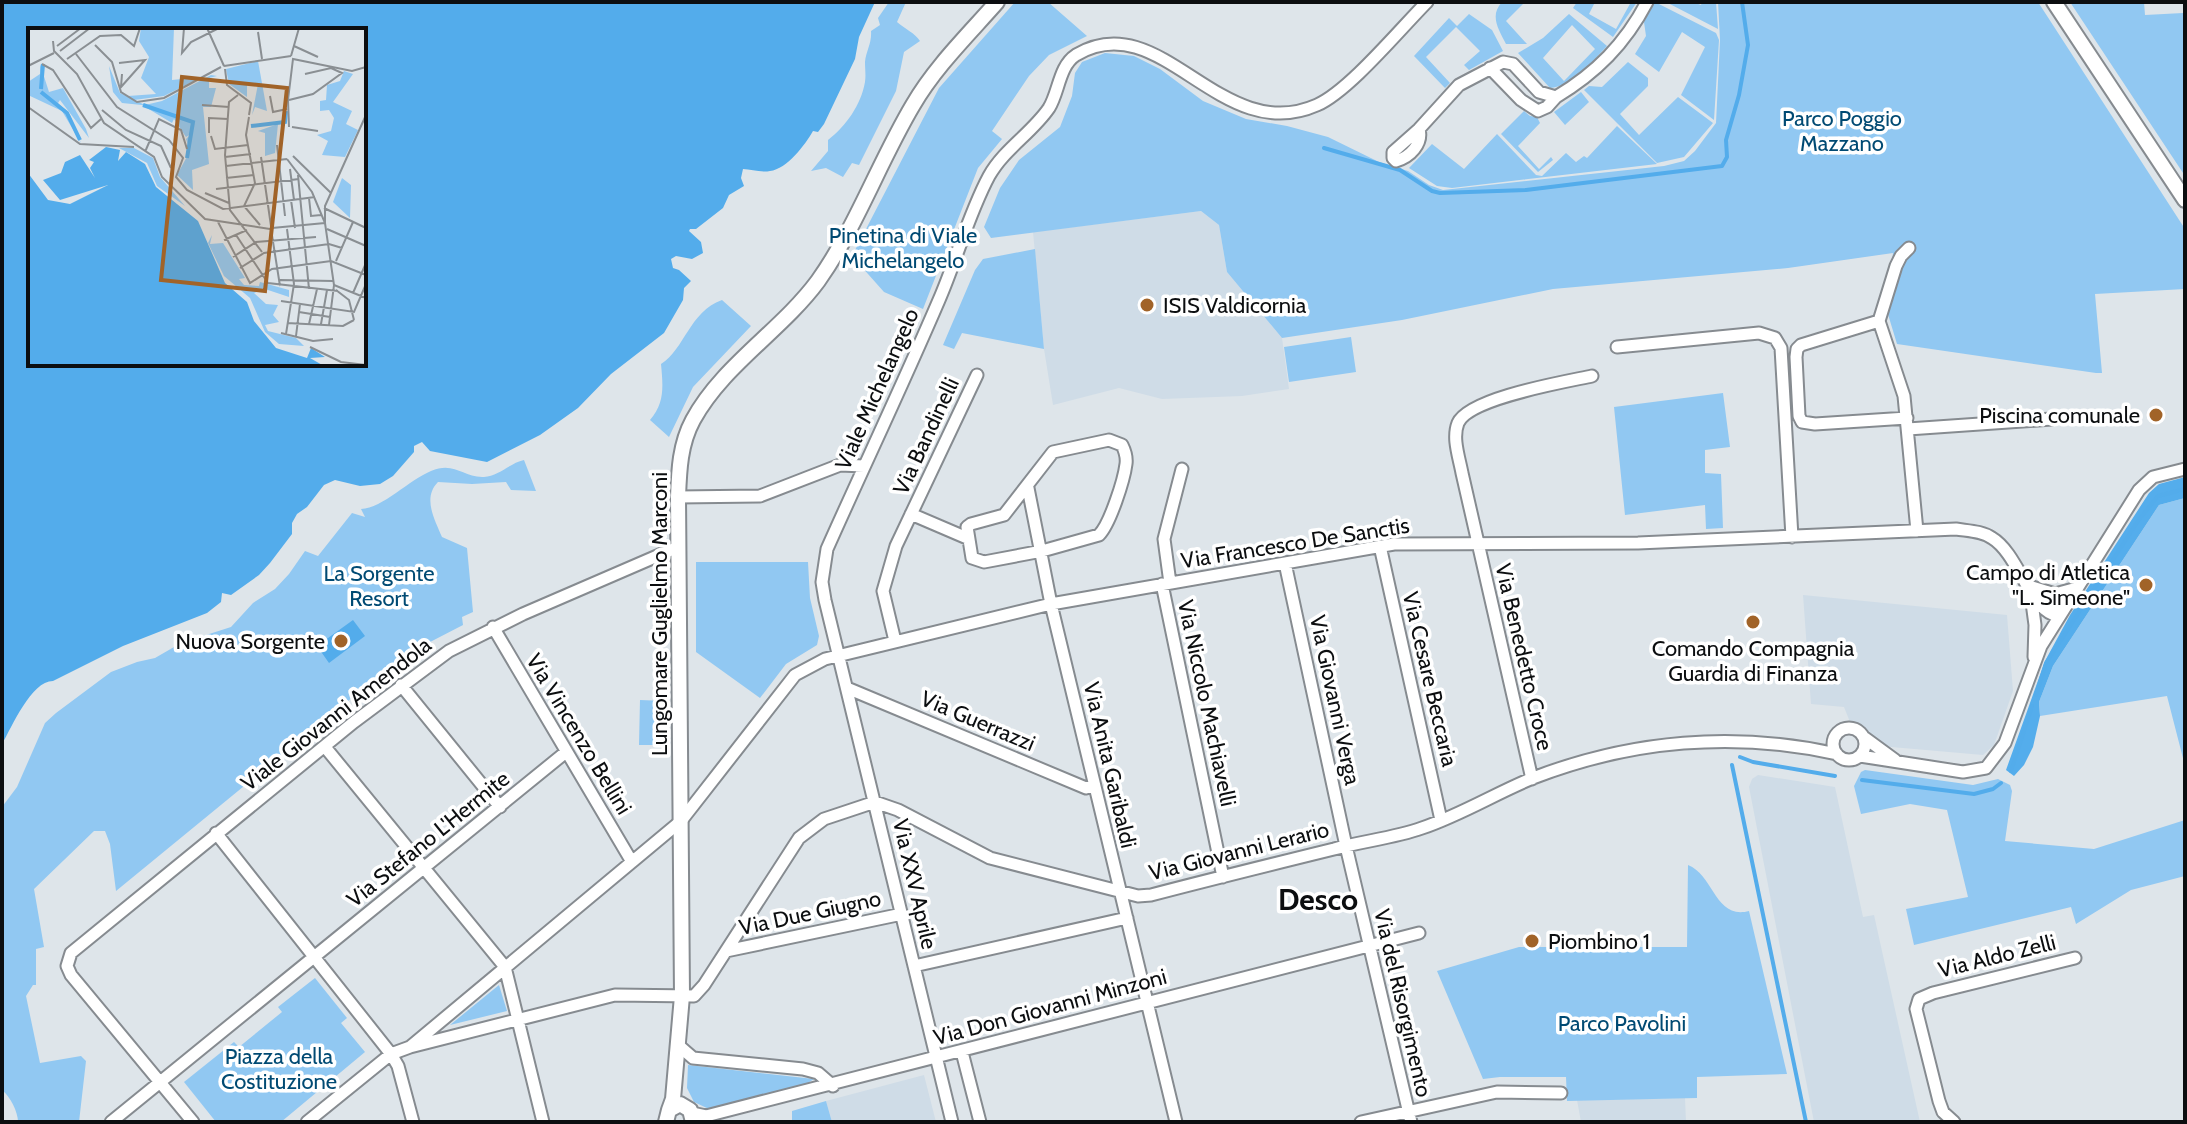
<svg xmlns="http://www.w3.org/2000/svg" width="2187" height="1124" viewBox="0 0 2187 1124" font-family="Cabin,sans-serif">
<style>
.built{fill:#cfdce7}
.green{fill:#91c8f2;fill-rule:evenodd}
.forest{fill:#54adec}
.water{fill:#53aceb;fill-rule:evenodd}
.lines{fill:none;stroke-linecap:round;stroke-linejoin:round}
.stream{stroke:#53aceb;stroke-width:4}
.minor-casing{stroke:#868b90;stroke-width:15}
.tertiary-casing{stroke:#868b90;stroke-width:18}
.minor{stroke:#fff;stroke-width:11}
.tertiary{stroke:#fff;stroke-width:14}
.poi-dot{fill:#a16328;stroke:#fff;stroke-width:3}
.labels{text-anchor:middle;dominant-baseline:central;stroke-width:7;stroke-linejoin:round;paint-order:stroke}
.park-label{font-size:22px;fill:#004a73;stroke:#fff}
.poi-label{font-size:22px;fill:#0c0e10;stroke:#fff;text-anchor:end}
.street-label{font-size:22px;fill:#0c0e10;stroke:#fff}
.district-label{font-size:30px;font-weight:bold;fill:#0c0e10;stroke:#fff}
.inset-river{fill:none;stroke:#53aceb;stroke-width:4}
.inset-road{fill:none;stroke:#8a8f93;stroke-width:2}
.view{fill:#a16328;fill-opacity:0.15;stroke:#a16328;stroke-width:4}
.inset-edge{fill:none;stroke:#0c0e10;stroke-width:4}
</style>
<rect width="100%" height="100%" fill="#dee5ea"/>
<!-- built -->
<path class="built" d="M1201 211 1219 225 1227 272 1282 338 1289 389 1242 396 1162 399 1119 388 1053 405 1044 349 1033 232Z
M1803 595 2007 615 2013 691 1994 745 1983 755 1880 746 1850 722 1844 707 1811 704Z
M1758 775 1835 787 1863 917 1874 915 1920 1122H1814L1749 787 1752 779Z
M924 1075 936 1122H832L826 1101Z
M1685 1098 1686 1122H1581L1577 1100Z"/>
<!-- green -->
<path class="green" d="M889 2H906L897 22C905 29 915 33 920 41L904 52 896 91 859 165 852 163 843 177 826 168 811 171 828 151V140C846 126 861 105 865 82 866 75 865 69 865 62 866 51 872 43 871 31L880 25 878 18Z
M1015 2H1048L1087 36 1049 55 1029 76 992 131 1002 139 978 168 923 309 884 292 852 256 939 88Z
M1502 2H1525L1506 21 1527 44H1506C1499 30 1489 16 1502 2Z
M1577 2H1595L1589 14 1616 29 1631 2H1637L1613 37 1573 8Z
M1655 2 1716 33 1719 40 1714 120 1681 95 1705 47 1682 32 1659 72 1635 54 1646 36 1644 22Z
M1666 2H1693L1701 5 1702 2H1716L1718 29Z
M1718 2H2038L2185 229V289L2095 294 2102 373H2096L1897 344 1887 311 1893 253 1788 268 1553 289 1402 320 1282 338 1227 272 1219 225 1201 211 991 238 984 227 1000 188 1019 160 1060 127 1072 96 1075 73 1082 62 1105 53 1134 56 1160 69 1203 101 1246 119 1287 126 1328 137 1379 162 1408 171 1429 185 1443 190 1664 166 1684 161 1695 151 1716 123 1720 40Z
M2070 2H2144L2145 15 2183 13 2185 176Z
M1469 14 1492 30 1503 51 1469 70 1464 65 1480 51 1456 27 1426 57 1450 83 1445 88 1414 56 1449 18 1457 26Z
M1569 14 1607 46C1593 61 1571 87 1550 88L1518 53 1543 38ZM1572 25 1595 49 1564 81 1543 58Z
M1628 62 1648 78V86L1620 114 1639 135 1678 97 1713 123 1684 157 1657 163 1584 90 1589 86 1602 87Z
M1581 92 1589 102 1565 125 1554 112Z
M1524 111 1530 116 1537 117 1540 123 1518 146 1539 169 1551 157 1553 160 1538 172 1501 134Z
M1617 126 1657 164 1452 188 1437 186 1409 168 1432 144 1464 169 1497 134 1536 175 1542 176 1566 153 1576 162 1584 156 1587 158Z
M1035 249 1044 349 962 333 954 349 943 345 975 270 983 259Z
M722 300 751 326 693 387 669 437 650 420C665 403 663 386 661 364 685 349 689 312 722 300Z
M1351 337 1356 372 1289 382 1284 347Z
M1723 393 1730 447 1705 450V473L1721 474 1723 528 1706 529 1705 505 1625 515 1614 407Z
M524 460 536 491 511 490 506 482 472 484 438 482C422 498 435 520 442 537L467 548 473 612 462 617 463 625 403 656 116 891 110 844 105 831H94L34 889 44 947 36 949V985H33L26 996 40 1063 81 1056 86 1061 79 1122H18C18 1112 10 1096 2 1090V807L17 787 45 723 56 713 111 672 137 662 155 658 181 643 231 627 253 603 275 589 289 574 305 551 318 556 352 513 365 517 361 509C383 508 409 480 431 471 455 461 463 478 484 477 499 476 510 463 524 460Z
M2185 498V766L2167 696 2040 716 2039 702 2053 666 2159 505Z
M696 562H808L810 598 819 636 817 645 786 664 760 698 696 652Z
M640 700 665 701 664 745H639Z
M1865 770 1973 785 1998 779 2010 785 2012 791 2005 841 2094 849 2185 820V876L2131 890 2076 924 2071 907 1914 945 1906 909 1968 897 1947 810 1910 804 1861 814 1854 786 1861 772Z
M1688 865C1714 875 1715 920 1749 911L1787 1074 1697 1077V1098L1567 1101 1566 1077H1500L1483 1079 1437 971 1519 947H1687Z
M315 978 347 1018 341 1023 365 1052 281 1122H216L184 1082 234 1042 239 1047 282 1012 278 1007Z
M499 985 507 1011 450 1025Z
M688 1065 814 1079 800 1088 709 1109 694 1102 687 1088Z
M826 1101 832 1122H792V1111Z"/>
<!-- forest -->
<path class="forest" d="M2185 477V498L2159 505 2053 666 2039 702 2040 716 2033 747 2024 765 2014 776 2006 770 2045 661 2070 615 2149 493 2159 484Z"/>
<!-- water -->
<path class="water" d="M2 2H875L859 37 855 59 824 124 818 132 813 131C805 145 787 169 770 171 761 173 751 169 743 169L741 178 744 186 729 195 723 208 696 229H690L689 231 701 242 703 253 692 259 676 256 671 259 673 268 679 270 691 281 684 288 683 300 664 333 611 374 578 408 540 435 487 462 430 451 422 442 414 446V452L393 476 380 484 360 486 335 480 324 485 307 507 297 514 292 523V534L270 563 259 575 231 595 222 593 221 602 207 613 123 646 53 681C31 681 12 727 2 744ZM30 30H364V364H30Z
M353 620 365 636 329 663 317 646Z"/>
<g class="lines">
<!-- stream -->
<path class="stream" d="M1324 148 1400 170 1432 191 1440 193 1526 190 1722 166 1727 157 1726 140 1739 95 1748 45 1742 2
M2036 695 2046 663 2138 521 2158 496 2185 489
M1740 757 1753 762 1835 776
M1732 765 1806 1122
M2011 771 2032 706
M1862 780 1974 794 1993 789 2001 783"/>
<!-- minor casing -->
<g class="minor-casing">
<path id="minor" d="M1490 68 1521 100 1538 111 1547 107 1556 97
M1419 129C1423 144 1410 157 1396 161L1393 158V152L1419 129 1459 85 1503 62 1513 64 1539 92 1556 97C1596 73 1625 44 1647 2
M1909 248 1901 256 1896 266 1879 321 1904 396 1917 531
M1879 321 1801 345 1797 349 1796 357 1799 416 1802 422 1815 424 1907 418
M1617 347 1759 333 1775 338 1781 348 1792 537
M1908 429 2052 419
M1109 440 1122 445C1125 451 1127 457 1126 464 1124 480 1110 524 1099 535L1042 551 984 562 972 558 967 527 971 524 1004 515 1053 452Z
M1028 488 1051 604 1176 1122
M678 497 760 496 840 465 864 466
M911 514 967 538
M1380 546 1441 820
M1285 563 1346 846 1411 1122
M1170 583 1164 539 1182 469
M1162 584 1223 877
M2029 586 2055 594 2077 588
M2035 592 2056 608 2059 616
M2031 595 2035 625 2034 657
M493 627 632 862
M895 641 883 591 896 546 977 375
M401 685 500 807
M847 688 1086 788 1094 786
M1833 744a16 16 0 1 1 32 0a16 16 0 1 1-32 0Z
M1865 738 1895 760
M325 747 505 967 543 1122
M1860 756 1963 772 1986 768 2005 743 2041 646 2139 490 2153 477 2185 469
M1532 779 1462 473C1459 457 1452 438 1458 423 1469 398 1564 382 1592 376
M216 833 391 1054 398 1066 413 1122
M726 951 902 914
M914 966 1127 918
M678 1045 693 1058 803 1069 818 1073 833 1086
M410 1047 681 821 795 675 825 659 1051 604 1394 544 1638 543 1956 529C1969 531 1982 531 1992 538 2019 554 2031 614 2059 616
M962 1052 980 1122
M692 1113 706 1116C944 1057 1181 992 1419 933
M111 1122 566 752
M193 1122 71 975 67 966 71 953 354 722 449 651 523 614 678 547
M307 1122 391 1054 410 1047 615 995 694 996 704 985 799 838 824 819 875 802 898 810 990 858 1138 896 1151 895C1212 879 1273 864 1334 849 1363 841 1394 838 1422 828 1461 815 1496 793 1533 778 1631 740 1735 731 1837 754
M952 1122 825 600 822 582 827 549C864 466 903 384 939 300 956 261 969 213 989 176 1004 149 1032 133 1049 108 1059 92 1059 66 1076 55 1161 4 1220 148 1317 105 1349 91 1400 29 1427 2
M1361 1122 1497 1092 1561 1093
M1954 1122 1943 1112 1939 1101 1916 1009 1919 999 1933 993 2075 958"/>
</g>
<!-- tertiary casing -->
<g class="tertiary-casing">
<path id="tertiary" d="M2054 2 2185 200
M669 1110 673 1099 682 996 678 497C679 470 680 444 693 420 723 365 781 331 818 281 857 226 879 162 913 105 935 67 968 35 997 2
M666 1122 669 1110 680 1104 690 1110 693 1122"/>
</g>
<!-- minor -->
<use href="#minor" class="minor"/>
<!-- tertiary -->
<use href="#tertiary" class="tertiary"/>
</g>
<!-- markers -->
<g class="poi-dot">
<circle cx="1147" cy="305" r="8"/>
<circle cx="2156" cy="415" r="8"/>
<circle cx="2146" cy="585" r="8"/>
<circle cx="1753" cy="622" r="8"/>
<circle cx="341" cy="641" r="8"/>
<circle cx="1532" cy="941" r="8"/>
</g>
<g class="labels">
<!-- park labels -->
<g class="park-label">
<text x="1842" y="118">Parco Poggio<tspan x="1842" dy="25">Mazzano</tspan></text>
<text x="903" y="235">Pinetina di Viale<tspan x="903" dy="25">Michelangelo</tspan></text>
<text x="379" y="573">La Sorgente<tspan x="379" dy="25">Resort</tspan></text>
<text x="1622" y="1023">Parco Pavolini</text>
<text x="279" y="1056">Piazza della<tspan x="279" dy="25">Costituzione</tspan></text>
</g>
<!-- poi labels -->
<g class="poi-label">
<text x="1163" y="305" text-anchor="start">ISIS Valdicornia</text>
<text x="2140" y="415">Piscina comunale</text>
<text x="2130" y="572">Campo di Atletica<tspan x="2130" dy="25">"L. Simeone"</tspan></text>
<text x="325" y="641">Nuova Sorgente</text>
<text x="1753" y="648" text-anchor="middle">Comando Compagnia<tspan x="1753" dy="25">Guardia di Finanza</tspan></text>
<text x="1548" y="941" text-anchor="start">Piombino 1</text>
</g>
<!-- street labels -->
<g class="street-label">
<text transform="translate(877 389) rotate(-66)">Viale Michelangelo</text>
<text transform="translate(926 436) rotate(-65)">Via Bandinelli</text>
<text transform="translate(1295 543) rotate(-9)">Via Francesco De Sanctis</text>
<text transform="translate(659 614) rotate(-90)">Lungomare Guglielmo Marconi</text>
<text transform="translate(1524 657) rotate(77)">Via Benedetto Croce</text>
<text transform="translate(1430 679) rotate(77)">Via Cesare Beccaria</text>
<text transform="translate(1335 700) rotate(78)">Via Giovanni Verga</text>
<text transform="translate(1207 703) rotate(78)">Via Niccolo Machiavelli</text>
<text transform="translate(336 714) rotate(-38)">Viale Giovanni Amendola</text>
<text transform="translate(978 721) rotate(23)">Via Guerrazzi</text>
<text transform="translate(579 734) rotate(59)">Via Vincenzo Bellini</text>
<text transform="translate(1110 765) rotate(77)">Via Anita Garibaldi</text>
<text transform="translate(428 839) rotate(-39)">Via Stefano L'Hermite</text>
<text transform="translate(1239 851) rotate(-14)">Via Giovanni Lerario</text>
<text transform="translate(915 884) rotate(77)">Via XXV Aprile</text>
<text transform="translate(810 913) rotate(-12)">Via Due Giugno</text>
<text transform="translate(1997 956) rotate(-14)">Via Aldo Zelli</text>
<text transform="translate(1403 1003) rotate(77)">Via del Risorgimento</text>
<text transform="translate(1050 1007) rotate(-15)">Via Don Giovanni Minzoni</text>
</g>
<!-- district labels -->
<g class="district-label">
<text x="1318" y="899">Desco</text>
</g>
</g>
<!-- overview -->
<g transform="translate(28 28)">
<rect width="338" height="338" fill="#dee5ea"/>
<path d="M113 0H146L144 52 174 49 136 68 106 72 100 68 128 66 113 50 121 29 111 13ZM230 33 239 83 227 79 224 87 230 56 219 57V69L201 56 198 41ZM12 36 21 64 35 60 58 101 61 110 32 72 30 75 42 87 53 115 34 83 0 67V54L12 46ZM81 38 92 65 117 77 134 73 183 47 189 48 181 50V60H188L183 79H175L181 136 164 142 165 162 149 147 162 123 158 111 163 106 158 109 146 91 144 95 114 77 94 75 85 64ZM316 43 325 46 305 74 324 83 318 96 330 102 317 129 294 127 300 113 289 107 303 103 306 90 301 82 292 83V73L298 72 299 57 312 53ZM250 96 247 125 237 128V105L230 103ZM91 120H106L125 130 132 149 157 178 129 158 119 135ZM314 150 323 157 322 190 305 174ZM184 207 182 216 195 215 217 250 211 251 216 257 231 258 232 254 261 262V269L237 261 226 265 238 276 250 277 245 287 251 294 237 297 240 303 268 310 276 318 251 316 237 304 222 270 196 248 180 215Z" fill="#91c8f2"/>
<path d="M78 119 92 122 90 133 98 124 117 136 128 159 170 193 197 255 219 274 226 293 248 320 279 330 283 320 297 329 282 330 296 338H0V145L20 172 42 176 80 157 32 172 15 152 33 145 37 134 52 127 67 150 62 140 66 134 61 132Z" fill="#53aceb"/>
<path class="inset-river" d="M13 61 15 36M13 64 39 85 52 112M115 77 165 94 159 130M223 98 257 94 258 83"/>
<path class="inset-road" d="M156 0 154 25 163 14 191 0M179 0 196 38M230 4 234 31M25 13 26 23 49 46 76 95 126 129 134 149 177 191 242 201M67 17 84 34 93 64 109 74 136 70 193 39M29 18 53 0M266 18 290 29M32 23 62 0M48 26 89 79 141 112 155 130 148 149 159 162 195 181 287 169M263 28 271 0M39 31 72 8 93 7 106 18 112 0M91 35 117 32 93 59 94 46M14 36 25 42 63 100 73 91M0 38 26 25M196 38 263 28M197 41 199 57 223 75 221 87M210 67 201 74 197 127 202 182 234 224M242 68 245 84 259 81M260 72 265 31 324 43 338 39M260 72 261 99M261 72 285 66 314 45 303 40 277 46M174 77 201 79M0 79 52 116 106 119M74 82 98 102 133 118 143 140M221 89 218 107 227 155 216 178 232 197M264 99 290 103M181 105V90L200 91M183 108 187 121 220 117M249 117 257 188M117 124 131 91 153 102 159 121M265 128 303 165M197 129 223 126M233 129 243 198M259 131 284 164 297 195 306 257 301 297M198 138 259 131M262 141 266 172M270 147 281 261M198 150 226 147M188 161 271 151M177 165 201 175M281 170 283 188 293 187M263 172 267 200M296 180 338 200M190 194 222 255 244 241 303 233 338 247M297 195V178L338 87M244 200 297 195M243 201 252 258M299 201 338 218M208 207 240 255 310 263M196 212 219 202M205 229 228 214 288 209M308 233 325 194M212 240 236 225 301 216 314 220M252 252 305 253M306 257 338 270M308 262 321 272 326 292M325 265 338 235M253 273 326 284 338 256M271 284 302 289M259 295 315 298 326 292M281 296 289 261M293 296 299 262M253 305 285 313 305 311M258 306 266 256 259 201M268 308 272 276M282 319 313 334 338 337"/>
<path class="view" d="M154 49 259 60 237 263 133 252Z"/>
<rect width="338" height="338" class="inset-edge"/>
</g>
<!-- border -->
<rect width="2187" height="1124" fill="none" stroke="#0c0e10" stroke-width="8"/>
</svg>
